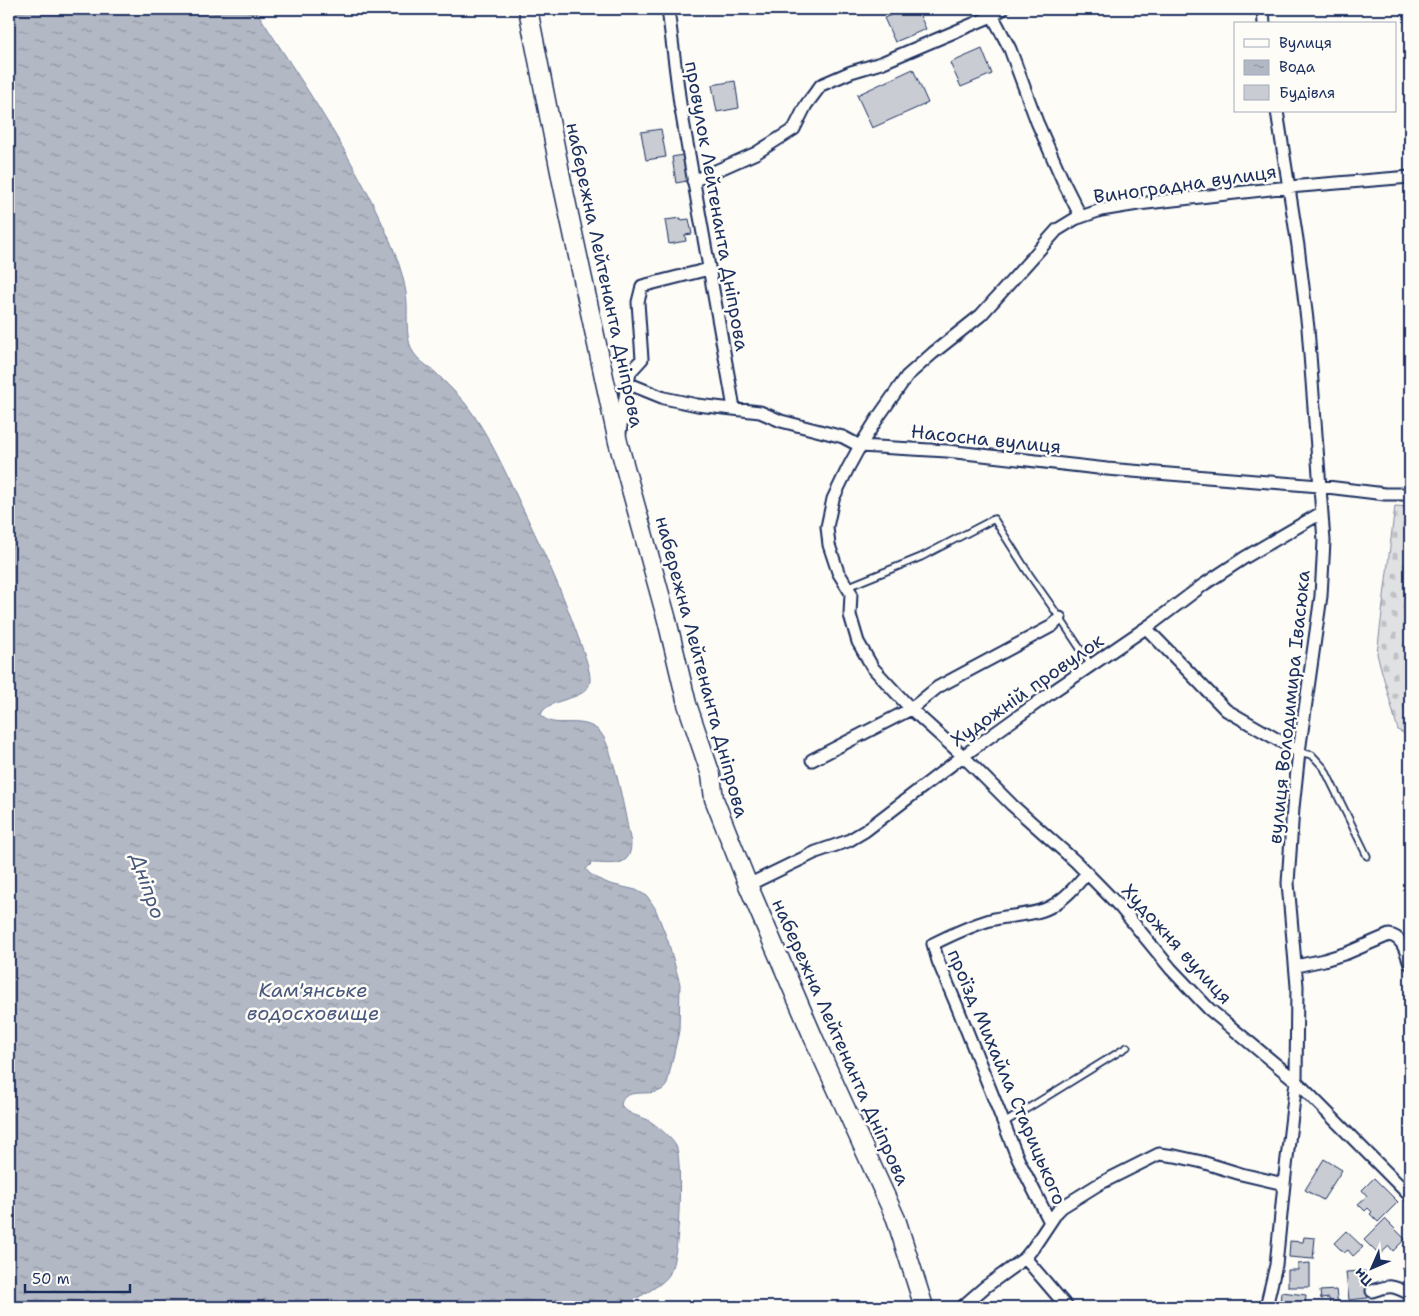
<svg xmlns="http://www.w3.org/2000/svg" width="1419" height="1316" viewBox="0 0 1419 1316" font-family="'Shantell Sans',sans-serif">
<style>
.cemetery{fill:url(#cemetery-stones);stroke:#7e88a0}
.water{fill:url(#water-ripples);stroke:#76819c}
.building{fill:#c9ccd3;stroke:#1b2f5e}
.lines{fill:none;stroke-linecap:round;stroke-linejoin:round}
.lane-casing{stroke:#1b2f5e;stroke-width:9}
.street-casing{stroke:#1b2f5e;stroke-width:15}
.primary-casing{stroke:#1b2f5e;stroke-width:21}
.lane{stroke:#fdfcf7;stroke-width:5.5}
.street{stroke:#fdfcf7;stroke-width:11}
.primary{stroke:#fdfcf7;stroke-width:18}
.labels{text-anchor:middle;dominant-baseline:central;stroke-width:5;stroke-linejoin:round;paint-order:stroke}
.street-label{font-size:19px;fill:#1b2f5e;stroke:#fdfcf7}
.water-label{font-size:20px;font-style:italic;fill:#49587d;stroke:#fdfcf7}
</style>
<defs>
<pattern id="cemetery-stones" width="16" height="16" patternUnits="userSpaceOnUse" patternTransform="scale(1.25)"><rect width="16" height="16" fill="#e0e1e3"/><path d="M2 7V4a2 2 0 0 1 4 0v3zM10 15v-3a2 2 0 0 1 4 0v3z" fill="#c0c1c5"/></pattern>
<pattern id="water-ripples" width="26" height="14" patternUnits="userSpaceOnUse" patternTransform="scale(1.25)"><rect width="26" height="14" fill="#b3b8c5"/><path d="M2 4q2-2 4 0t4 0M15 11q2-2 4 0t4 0" fill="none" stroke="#9196a3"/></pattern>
</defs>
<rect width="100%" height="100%" fill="#fdfcf7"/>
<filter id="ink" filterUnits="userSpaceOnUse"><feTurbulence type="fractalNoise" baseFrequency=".02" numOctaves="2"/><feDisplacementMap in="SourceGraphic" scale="10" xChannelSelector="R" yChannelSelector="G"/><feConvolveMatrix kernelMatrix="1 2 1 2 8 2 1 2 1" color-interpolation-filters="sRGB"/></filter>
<g filter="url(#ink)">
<!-- cemetery -->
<path class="cemetery" d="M1395 506 1410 507V737L1398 730 1377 654Z"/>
<!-- water -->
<path class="water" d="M9 9H255C302 82 352 154 387 234 395 252 403 273 406 293 409 311 404 333 412 350 417 360 428 366 436 373 446 383 456 393 465 403 488 433 503 467 519 501 540 544 561 588 577 634 581 645 591 670 590 681 588 702 550 696 541 714 551 732 581 713 600 732 614 747 626 820 631 843 631 869 612 863 592 863L586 869 589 873 596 878 610 884 636 890 647 896 655 908 668 941 680 984 679 1031 667 1084C659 1102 624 1083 621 1105 630 1116 637 1115 648 1120 655 1124 672 1138 676 1146 682 1157 679 1226 677 1242 676 1250 673 1268 669 1275 660 1288 631 1301 617 1307H9Z"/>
<!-- building -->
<path class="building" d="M905 9H917L926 29 895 42 884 18Z
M982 49 992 74 961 87 950 63Z
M913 69 928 103 872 128 857 95Z
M735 81 739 108 717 112 712 85Z
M661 129 666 157 646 160 641 132Z
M683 155 687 181 676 183 672 157Z
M681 218V220L689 219 692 234 685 235 686 241 669 244 665 220Z
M1324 1159 1342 1170 1323 1200 1305 1190Z
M1374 1178 1398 1202 1378 1222 1370 1214 1372 1212 1368 1208 1365 1211 1358 1204 1367 1196 1362 1190Z
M1385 1219 1405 1239 1393 1251 1389 1246 1379 1255 1364 1240Z
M1346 1231 1363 1247 1353 1256 1348 1250 1344 1253 1334 1243Z
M1304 1237 1315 1238 1313 1259 1289 1257 1290 1241 1303 1242Z
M1410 1259V1275L1409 1276 1401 1268Z
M1310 1263V1287H1288V1270H1298V1264Z
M1365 1271 1368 1298 1349 1300 1346 1272Z
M1336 1290 1338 1304H1344L1345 1307H1330L1329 1298 1321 1299 1320 1291Z
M1281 1292 1306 1295 1305 1307H1283V1306H1280Z"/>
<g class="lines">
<!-- lane casing -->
<g class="lane-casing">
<path id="lane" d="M847 587 921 557 994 519 1029 574 1060 618 1091 665
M1299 752 1312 755 1324 768 1367 856
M1004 1123 1127 1047"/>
</g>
<!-- street casing -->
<g class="street-casing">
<path id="street" d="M668 9 680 104 734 408
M989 9 1010 49 1037 122 1063 181 1081 217
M1263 9 1264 24
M1410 177 1289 187 1138 204 1101 210 1075 219 1057 230 981 315 933 353 907 376 879 416 860 446 848 468 833 499 827 527 829 545 838 572 851 593 850 615 858 642 873 668 911 709 963 756 1012 805 1076 862 1121 908 1171 969 1209 1009 1296 1081 1410 1196
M693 181 756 153 794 129 806 105 821 85 851 72 881 63 992 16 1003 9
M627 391 630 372 642 359 638 302 642 286 709 269
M620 433 627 383 664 398 697 405 760 412 781 421 843 437 860 446 947 451 1107 469 1319 486 1385 494H1410
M1146 628 1226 710 1299 752
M812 760 911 709 938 687 1052 626 1060 618
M748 885 816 852 848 841 865 831 963 756 1052 692 1153 623 1203 585 1244 558 1321 513
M1296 966 1324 960 1347 953 1389 935C1403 937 1406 952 1410 964
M1050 1222 1018 1159 957 1006 938 961 933 944C951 935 970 926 990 920 1008 915 1033 916 1050 907 1065 899 1076 886 1087 873
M1025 1258 1067 1307
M1372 1291C1391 1285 1392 1285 1410 1294
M962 1307 985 1287 1025 1258 1033 1248 1057 1212 1062 1207 1099 1184 1159 1154 1175 1156 1202 1162 1241 1174 1284 1184
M1266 1307 1276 1265 1284 1184 1296 1081 1297 986 1288 883 1293 808 1299 752 1321 596 1324 541 1308 328 1298 246 1277 111"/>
</g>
<!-- primary casing -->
<g class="primary-casing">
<path id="primary" d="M528 9 562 182 618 442 667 620 687 704 711 775 714 799 748 885 814 1039 896 1219 924 1307"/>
</g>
<!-- lane -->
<use href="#lane" class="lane"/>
<!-- street -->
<use href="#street" class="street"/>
<!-- primary -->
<use href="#primary" class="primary"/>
</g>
</g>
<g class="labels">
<!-- street labels -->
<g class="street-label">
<text transform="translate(1185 184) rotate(-8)">Виноградна вулиця</text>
<text transform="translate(717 206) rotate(80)">провулок Лейтенанта Дніпрова</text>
<text transform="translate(605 275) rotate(78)">набережна Лейтенанта Дніпрова</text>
<text transform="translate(986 439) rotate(6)">Насосна вулиця</text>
<text transform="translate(702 667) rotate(75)">набережна Лейтенанта Дніпрова</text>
<text transform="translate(1027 690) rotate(-35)">Художній провулок</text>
<text transform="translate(1289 707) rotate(-84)">вулиця Володимира Івасюка</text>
<text transform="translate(1177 944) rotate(48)">Художня вулиця</text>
<text transform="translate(841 1042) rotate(66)">набережна Лейтенанта Дніпрова</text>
<text transform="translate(1007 1077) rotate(67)">проїзд Михайла Старицького</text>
</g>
<!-- water labels -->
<g class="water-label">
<text transform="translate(148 886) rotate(71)">Дніпро</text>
<text x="313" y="990">Кам'янське<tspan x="313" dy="23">водосховище</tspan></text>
</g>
</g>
<!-- margin -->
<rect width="1419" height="1316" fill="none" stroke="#fdfcf7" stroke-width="30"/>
<rect x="15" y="15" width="1389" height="1286" fill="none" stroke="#1b2f5e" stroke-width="2" filter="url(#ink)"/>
<!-- legend -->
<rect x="1234" y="22" width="162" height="90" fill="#fdfcf7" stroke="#a3aaba"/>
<rect x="1244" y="39" width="25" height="8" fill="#fdfcf7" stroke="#a3aaba"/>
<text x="1279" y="48" font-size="15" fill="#1b2f5e">Вулиця</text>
<rect x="1244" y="60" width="25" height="15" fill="url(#water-ripples)" stroke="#a3aaba"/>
<text x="1279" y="72" font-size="15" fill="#1b2f5e">Вода</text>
<rect x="1244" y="85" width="25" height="15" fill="#c9ccd3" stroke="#a3aaba"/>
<text x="1279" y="98" font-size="15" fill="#1b2f5e">Будівля</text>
<!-- north arrow -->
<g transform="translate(1372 1268) rotate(225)" stroke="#fdfcf7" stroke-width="4" paint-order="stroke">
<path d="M0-4L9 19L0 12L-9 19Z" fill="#1b2f5e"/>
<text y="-8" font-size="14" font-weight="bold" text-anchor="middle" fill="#1b2f5e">Пн</text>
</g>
<!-- scale -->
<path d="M25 1284v8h105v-8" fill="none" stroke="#1b2f5e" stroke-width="2.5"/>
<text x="32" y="1284" font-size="15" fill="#1b2f5e" stroke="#fdfcf7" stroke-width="4" paint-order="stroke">50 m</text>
</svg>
